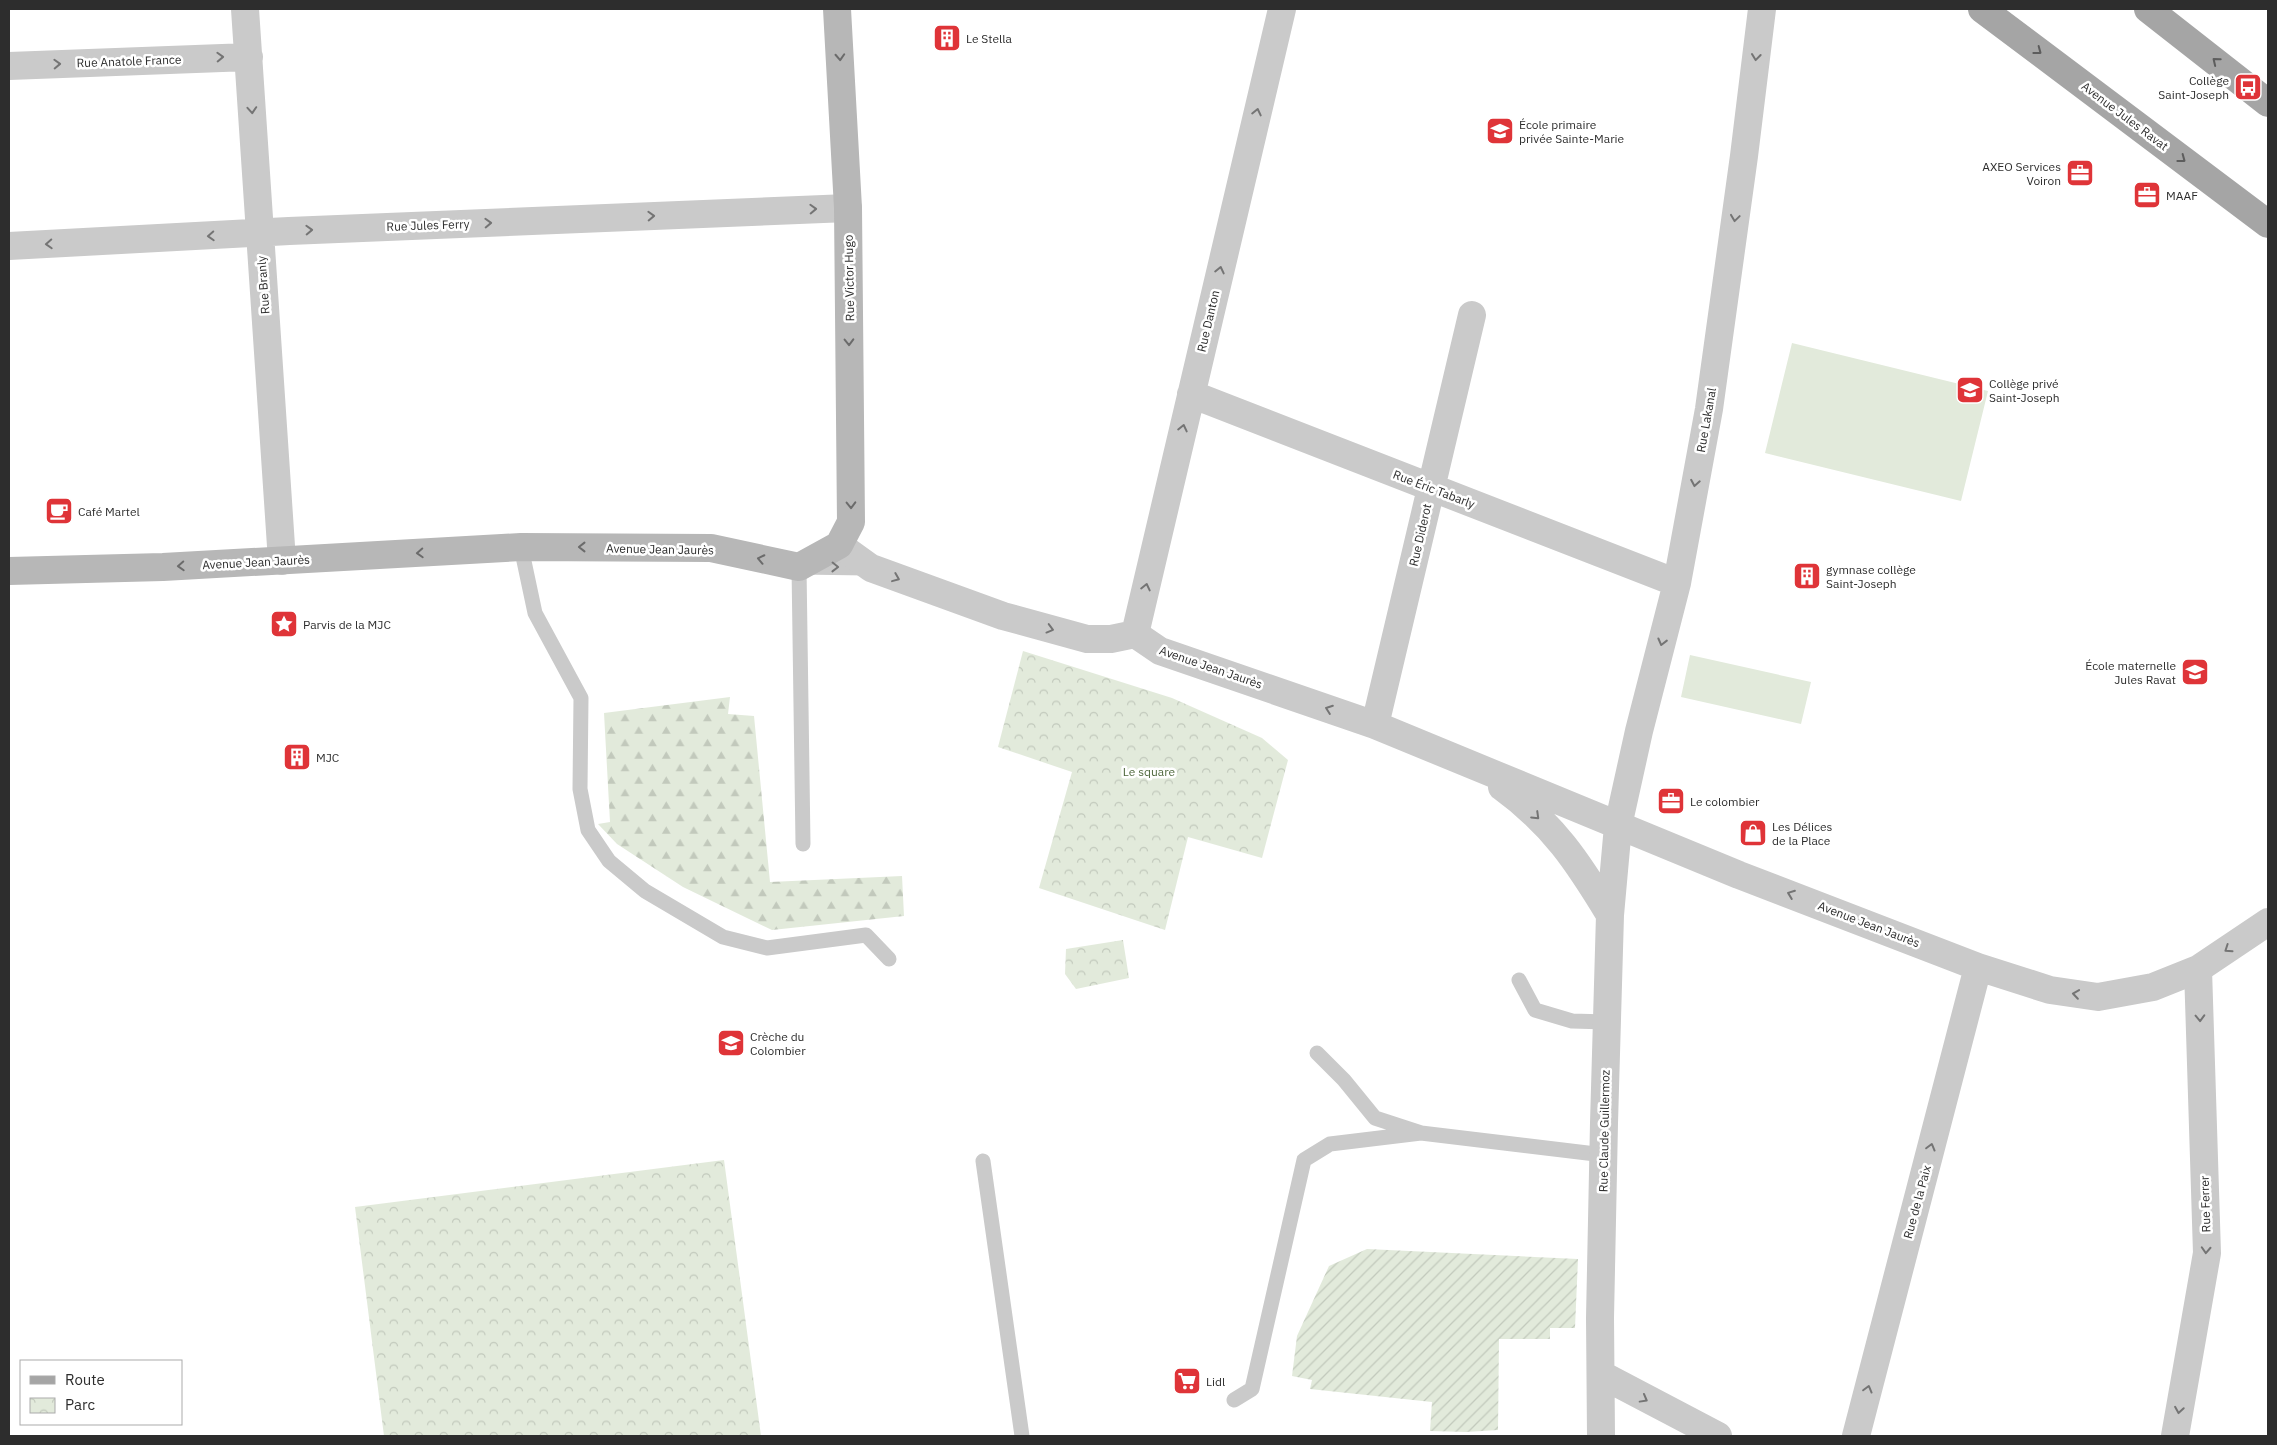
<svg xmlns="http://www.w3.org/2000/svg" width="2277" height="1445" viewBox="0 0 2277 1445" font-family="'IBM Plex Sans',sans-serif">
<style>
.grass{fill:#e2eadb}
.forest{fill:url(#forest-firs)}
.park{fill:url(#park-crowns)}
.garden{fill:url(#garden-furrows)}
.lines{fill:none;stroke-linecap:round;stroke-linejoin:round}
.service{stroke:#cacaca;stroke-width:15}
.minor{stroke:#cacaca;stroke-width:28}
.secondary{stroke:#b7b7b7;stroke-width:28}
.primary{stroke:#a5a5a5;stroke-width:28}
.oneway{stroke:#5d5d5d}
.oneway2{stroke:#747474}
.oneway3{stroke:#6b6b6b}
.labels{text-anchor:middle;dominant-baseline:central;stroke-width:5;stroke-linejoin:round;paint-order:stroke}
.poi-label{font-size:12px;fill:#2d2d2d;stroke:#fff;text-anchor:start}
.street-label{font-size:12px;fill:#2d2d2d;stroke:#fff}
.park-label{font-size:12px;fill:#4e673c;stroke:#fff}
</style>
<defs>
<pattern id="forest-firs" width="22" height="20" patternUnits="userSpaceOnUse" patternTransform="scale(1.25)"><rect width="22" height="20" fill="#e2eadb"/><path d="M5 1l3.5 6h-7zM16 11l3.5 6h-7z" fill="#c2c9bc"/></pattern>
<pattern id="park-crowns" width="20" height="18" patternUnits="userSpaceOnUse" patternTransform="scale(1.25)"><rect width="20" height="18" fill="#e2eadb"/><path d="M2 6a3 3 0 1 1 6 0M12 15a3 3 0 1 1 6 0" fill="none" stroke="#c2c9bc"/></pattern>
<pattern id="garden-furrows" width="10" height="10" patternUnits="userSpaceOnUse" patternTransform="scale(1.25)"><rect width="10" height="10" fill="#e2eadb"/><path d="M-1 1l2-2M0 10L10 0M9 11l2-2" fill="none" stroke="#c2c9bc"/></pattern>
</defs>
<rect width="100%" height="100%" fill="#fff"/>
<!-- grass -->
<path class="grass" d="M1792 343 1988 391 1961 501 1765 453Z
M1690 655 1811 682 1801 724 1681 697Z"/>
<!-- forest -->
<path class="forest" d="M730 697 728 714 754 716 770 882 902 876 904 916 772 930 683 887 617 844 598 824 610 822 604 713Z"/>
<!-- park -->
<path class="park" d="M1023 651 1172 698 1262 738 1288 760 1262 858 1188 837 1165 930 1039 888 1072 772 998 747Z
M1123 940 1129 978 1076 989 1065 974 1066 949Z
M724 1160 761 1436H384L355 1207Z"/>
<!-- garden -->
<path class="garden" d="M1367 1249 1578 1259 1575 1328H1550V1339H1499L1498 1430 1466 1432 1430 1431 1432 1402 1310 1389 1312 1380 1292 1376 1297 1336 1329 1266Z"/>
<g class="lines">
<!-- service -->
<path class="service" d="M521 547 535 613 581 698 580 789 588 830 609 861 645 891 723 937 767 948 866 935 889 959
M803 844 799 567 867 568
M1519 980 1535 1010 1572 1021 1607 1022
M1317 1053 1344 1080 1375 1118 1421 1133 1604 1155
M983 1161 1022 1436
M1234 1400 1252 1389 1304 1160 1330 1144 1421 1133"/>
<!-- minor -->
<path class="minor" d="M245 9 282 561
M9 66 249 57
M9 246 289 231 848 208
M1191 394 1677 583
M839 545 871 568 1003 616 1087 639H1111L1135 634 1160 651 1375 725 1739 875 1978 967 2050 990 2098 997 2153 987 2198 969 2268 922
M1135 634 1282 9
M1375 725 1472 315
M1502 787C1553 824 1578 862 1610 915
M1602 1375 1718 1436
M1601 1436 1600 1318 1604 1123 1610 915 1618 826 1639 731 1677 583 1709 409 1744 156 1762 9
M1856 1436 1978 967
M2175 1436 2207 1253 2198 969"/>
<!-- secondary -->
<path class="secondary" d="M9 571 163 567 521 547 711 548 799 567 839 545 851 522 848 208 837 9"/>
<!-- primary -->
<path class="primary" d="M1982 9 2268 224
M2148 9 2268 103"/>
</g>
<!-- one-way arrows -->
<defs><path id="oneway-chevron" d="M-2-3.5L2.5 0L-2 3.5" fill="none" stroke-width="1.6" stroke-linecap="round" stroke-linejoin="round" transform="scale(1.25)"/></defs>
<g class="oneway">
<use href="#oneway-chevron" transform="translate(2038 51) rotate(37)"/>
<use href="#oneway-chevron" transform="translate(2216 61) rotate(-141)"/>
<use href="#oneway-chevron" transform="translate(2182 159) rotate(37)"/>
</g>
<g class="oneway2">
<use href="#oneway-chevron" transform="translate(220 57) rotate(-2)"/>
<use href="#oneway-chevron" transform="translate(1756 57) rotate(97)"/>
<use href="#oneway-chevron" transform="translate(57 64) rotate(-2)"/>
<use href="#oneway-chevron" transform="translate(252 110) rotate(86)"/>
<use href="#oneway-chevron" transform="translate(1257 112) rotate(-77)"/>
<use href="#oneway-chevron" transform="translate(813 209) rotate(-2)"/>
<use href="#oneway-chevron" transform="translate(651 216) rotate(-2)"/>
<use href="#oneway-chevron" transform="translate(1735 218) rotate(98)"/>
<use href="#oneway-chevron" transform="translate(488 223) rotate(-2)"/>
<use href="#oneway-chevron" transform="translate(309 230) rotate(-2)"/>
<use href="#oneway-chevron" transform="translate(211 236) rotate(177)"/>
<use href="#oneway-chevron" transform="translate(49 244) rotate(177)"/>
<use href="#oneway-chevron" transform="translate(1220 270) rotate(-77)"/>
<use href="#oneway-chevron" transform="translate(1183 428) rotate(-77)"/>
<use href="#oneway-chevron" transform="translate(1695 483) rotate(100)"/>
<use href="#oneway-chevron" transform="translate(835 567) rotate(1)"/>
<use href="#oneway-chevron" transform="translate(896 578) rotate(22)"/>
<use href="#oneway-chevron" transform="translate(1146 587) rotate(-77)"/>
<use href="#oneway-chevron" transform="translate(1050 629) rotate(15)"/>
<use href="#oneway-chevron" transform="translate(1662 642) rotate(104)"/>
<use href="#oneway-chevron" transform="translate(1329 709) rotate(-160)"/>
<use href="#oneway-chevron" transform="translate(1536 816) rotate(44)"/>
<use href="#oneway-chevron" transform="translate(1791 894) rotate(-159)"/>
<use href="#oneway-chevron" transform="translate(2228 949) rotate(146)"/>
<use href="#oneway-chevron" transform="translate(2076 994) rotate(-172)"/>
<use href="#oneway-chevron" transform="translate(2200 1018) rotate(88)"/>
<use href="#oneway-chevron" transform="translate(1931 1147) rotate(-75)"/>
<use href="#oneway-chevron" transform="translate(2206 1250) rotate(93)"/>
<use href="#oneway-chevron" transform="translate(1868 1389) rotate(-75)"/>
<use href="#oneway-chevron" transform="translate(1644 1399) rotate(29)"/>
<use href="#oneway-chevron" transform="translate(2179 1410) rotate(99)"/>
</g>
<g class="oneway3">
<use href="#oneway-chevron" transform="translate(840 57) rotate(87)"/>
<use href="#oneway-chevron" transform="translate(849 342) rotate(89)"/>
<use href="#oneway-chevron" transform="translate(851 505) rotate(89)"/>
<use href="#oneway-chevron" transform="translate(582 547) rotate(-180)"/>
<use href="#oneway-chevron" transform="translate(420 553) rotate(177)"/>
<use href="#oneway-chevron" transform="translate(761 559) rotate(-168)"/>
<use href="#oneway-chevron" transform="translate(181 566) rotate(177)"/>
</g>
<!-- icons -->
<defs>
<g id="building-square" transform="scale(1.4375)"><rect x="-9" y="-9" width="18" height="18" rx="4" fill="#df3438" stroke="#fff"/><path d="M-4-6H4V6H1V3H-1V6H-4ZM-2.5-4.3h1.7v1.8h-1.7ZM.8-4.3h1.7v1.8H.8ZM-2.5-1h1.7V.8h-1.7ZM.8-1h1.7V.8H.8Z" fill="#fff"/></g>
<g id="bus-square" transform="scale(1.4375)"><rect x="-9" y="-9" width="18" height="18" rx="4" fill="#df3438" stroke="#fff"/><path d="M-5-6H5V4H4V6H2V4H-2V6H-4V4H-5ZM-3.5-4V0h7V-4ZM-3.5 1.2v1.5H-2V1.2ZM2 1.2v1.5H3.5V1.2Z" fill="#fff"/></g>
<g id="school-square" transform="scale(1.4375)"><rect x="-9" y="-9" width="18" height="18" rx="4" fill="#df3438" stroke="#fff"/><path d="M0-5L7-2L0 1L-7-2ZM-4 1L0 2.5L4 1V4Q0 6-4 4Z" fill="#fff"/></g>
<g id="office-square" transform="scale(1.4375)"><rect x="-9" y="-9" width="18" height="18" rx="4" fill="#df3438" stroke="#fff"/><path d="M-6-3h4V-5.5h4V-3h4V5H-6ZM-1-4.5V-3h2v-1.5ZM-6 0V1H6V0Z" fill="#fff"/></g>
<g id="cafe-square" transform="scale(1.4375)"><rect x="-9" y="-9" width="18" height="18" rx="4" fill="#df3438" stroke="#fff"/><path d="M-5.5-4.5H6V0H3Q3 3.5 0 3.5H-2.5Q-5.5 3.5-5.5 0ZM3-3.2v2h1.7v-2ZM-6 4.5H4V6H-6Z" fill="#fff"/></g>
<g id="sight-square" transform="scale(1.4375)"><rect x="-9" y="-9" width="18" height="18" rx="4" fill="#df3438" stroke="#fff"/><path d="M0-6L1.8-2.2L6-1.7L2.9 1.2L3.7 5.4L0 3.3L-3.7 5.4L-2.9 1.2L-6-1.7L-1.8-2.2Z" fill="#fff"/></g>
<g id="shop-square" transform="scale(1.4375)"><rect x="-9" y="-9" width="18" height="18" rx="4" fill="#df3438" stroke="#fff"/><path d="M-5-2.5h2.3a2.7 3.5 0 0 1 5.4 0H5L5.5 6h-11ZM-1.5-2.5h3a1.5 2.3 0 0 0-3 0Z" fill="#fff"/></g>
<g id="supermarket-square" transform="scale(1.4375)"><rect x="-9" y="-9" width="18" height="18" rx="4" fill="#df3438" stroke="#fff"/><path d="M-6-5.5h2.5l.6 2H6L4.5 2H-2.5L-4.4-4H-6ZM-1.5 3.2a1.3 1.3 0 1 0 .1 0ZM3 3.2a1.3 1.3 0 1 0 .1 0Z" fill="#fff"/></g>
</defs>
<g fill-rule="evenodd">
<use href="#building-square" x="947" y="38"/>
<use href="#bus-square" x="2248" y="87"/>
<use href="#school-square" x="1500" y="131"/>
<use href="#office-square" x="2080" y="173"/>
<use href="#office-square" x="2147" y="195"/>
<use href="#school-square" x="1970" y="390"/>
<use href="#cafe-square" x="59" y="511"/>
<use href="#building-square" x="1807" y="576"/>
<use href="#sight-square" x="284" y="624"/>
<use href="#school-square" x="2195" y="672"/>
<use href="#building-square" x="297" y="757"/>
<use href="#office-square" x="1671" y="801"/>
<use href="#shop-square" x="1753" y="833"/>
<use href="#school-square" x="731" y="1043"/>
<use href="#supermarket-square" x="1187" y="1381"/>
</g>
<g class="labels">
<!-- poi labels -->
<g class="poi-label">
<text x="966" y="38">Le Stella</text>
<text x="2229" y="80" text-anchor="end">Collège<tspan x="2229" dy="14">Saint-Joseph</tspan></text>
<text x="1519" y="124">École primaire<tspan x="1519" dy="14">privée Sainte-Marie</tspan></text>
<text x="2061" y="166" text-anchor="end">AXEO Services<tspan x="2061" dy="14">Voiron</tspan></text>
<text x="2166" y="195">MAAF</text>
<text x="1989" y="383">Collège privé<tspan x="1989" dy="14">Saint-Joseph</tspan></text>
<text x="78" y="511">Café Martel</text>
<text x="1826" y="569">gymnase collège<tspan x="1826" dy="14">Saint-Joseph</tspan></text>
<text x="303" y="624">Parvis de la MJC</text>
<text x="2176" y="665" text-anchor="end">École maternelle<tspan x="2176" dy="14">Jules Ravat</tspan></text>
<text x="316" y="757">MJC</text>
<text x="1690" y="801">Le colombier</text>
<text x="1772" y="826">Les Délices<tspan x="1772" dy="14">de la Place</tspan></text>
<text x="750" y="1036">Crèche du<tspan x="750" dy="14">Colombier</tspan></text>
<text x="1206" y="1381">Lidl</text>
</g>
<!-- street labels -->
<g class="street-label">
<text transform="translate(129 61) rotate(-2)">Rue Anatole France</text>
<text transform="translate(2125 116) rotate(37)">Avenue Jules Ravat</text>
<text transform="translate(428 225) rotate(-2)">Rue Jules Ferry</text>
<text transform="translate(849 278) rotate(-91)">Rue Victor Hugo</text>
<text transform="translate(263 285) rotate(-94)">Rue Branly</text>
<text transform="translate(1208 321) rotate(-77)">Rue Danton</text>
<text transform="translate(1706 420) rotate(-80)">Rue Lakanal</text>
<text transform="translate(1434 489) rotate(21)">Rue Éric Tabarly</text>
<text transform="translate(1420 535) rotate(-77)">Rue Diderot</text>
<text transform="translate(660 549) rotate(1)">Avenue Jean Jaurès</text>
<text transform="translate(256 562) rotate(-3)">Avenue Jean Jaurès</text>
<text transform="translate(1211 667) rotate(19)">Avenue Jean Jaurès</text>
<text transform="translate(1869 924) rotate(21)">Avenue Jean Jaurès</text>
<text transform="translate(1604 1131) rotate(-89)">Rue Claude Guillermoz</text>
<text transform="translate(1917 1202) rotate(-75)">Rue de la Paix</text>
<text transform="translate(2205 1204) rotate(-92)">Rue Ferrer</text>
</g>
<!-- park labels -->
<g class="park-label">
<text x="1149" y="771">Le square</text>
</g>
</g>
<!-- border -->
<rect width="2277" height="1445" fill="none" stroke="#2d2d2d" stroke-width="20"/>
<!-- legend -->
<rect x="20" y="1360" width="162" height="65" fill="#ffffff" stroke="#ababab"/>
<rect x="30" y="1376" width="25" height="8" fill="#a5a5a5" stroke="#ababab"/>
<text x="65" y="1385" font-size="15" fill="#2d2d2d">Route</text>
<rect x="30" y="1398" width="25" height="15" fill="url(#park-crowns)" stroke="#ababab"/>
<text x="65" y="1410" font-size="15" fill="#2d2d2d">Parc</text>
</svg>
